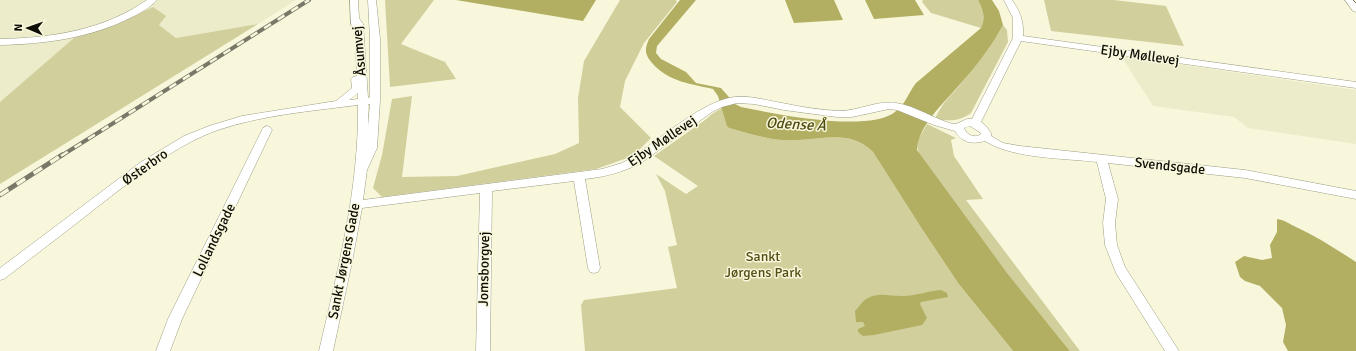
<svg xmlns="http://www.w3.org/2000/svg" width="1356" height="351" viewBox="0 0 1356 351" font-family="Signika,sans-serif">
<style>
.built{fill:#edecca}
.green{fill:#d1d09d}
.water{fill:#b2af63}
.lines{fill:none;stroke-linecap:round;stroke-linejoin:round}
.minor-casing{stroke:#9d9d83;stroke-width:1}
.minor{fill:#fff;fill-rule:evenodd}
.tram{stroke:#797868;stroke-width:1}
.rail-far1-casing{stroke:#797868;stroke-width:4}
.rail-casing{stroke:#797868;stroke-width:5}
.rail-far1{stroke:#f8f7dc;stroke-width:2.5;stroke-dasharray:8;stroke-linecap:butt}
.rail{stroke:#f8f7dc;stroke-width:3.5;stroke-dasharray:10;stroke-linecap:butt}
.labels{text-anchor:middle;dominant-baseline:central;stroke-width:3;stroke-linejoin:round;paint-order:stroke}
.street-label{font-size:14px;fill:#0d0c05;stroke:#f8f7dc}
.park-label{font-size:14px;fill:#524f15;stroke:#f8f7dc}
.water-label{font-size:15px;font-style:italic;fill:#4f4c12;stroke:#f8f7dc}
</style>
<rect width="100%" height="100%" fill="#f8f7dc"/>
<!-- built -->
<path class="built" d="M0 0H296L258 24 176 38 158 25 0 102Z
M1121 56 1356 90V144L1248 128 1234 117 1153 106Z"/>
<!-- green -->
<path class="green" d="M385 0H434L401 44 445 62 456 79 390 87Z
M620 0H676L677 2 644 43 625 81 620 107 651 138 633 156 596 169 382 197 373 188 382 155 392 99 412 96 402 177 457 176 555 154 579 143 578 98 584 61Z
M923 0H978C983 10 986 17 981 28L931 13 922 2Z
M1044 0H1114L1166 6 1184 46 1051 31Z
M153 7 166 16 159 25 176 38 258 24 0 184V102L74 38 117 24Z
M1003 25 1007 30 1008 42 971 113C959 122 949 121 935 119 941 103 953 94 963 81 977 64 993 45 1003 25Z
M722 108 729 128C747 133 765 139 783 140 816 143 847 126 873 152L922 229 958 283 1013 351H585L581 305 584 300 677 288 668 247 677 245 665 191 656 174 686 194 698 186 654 156 705 120 712 114Z
M927 124 956 138 951 140 954 156 983 199 966 200 1080 351H1070C1053 329 1035 309 1018 287 984 245 953 200 921 157 912 141 921 137 927 124Z"/>
<!-- water -->
<path class="water" d="M456 0H596L583 21Z
M680 0H696L657 46 656 53 661 59 686 72 696 83 721 88 735 104 741 107C775 114 868 133 895 112 906 104 908 93 916 83L981 28C986 17 983 10 978 0H992L999 11 1003 25C992 46 977 65 962 82 946 101 918 125 917 150L1007 273 1070 351H1013L958 283 922 229 873 152C847 126 816 143 783 140 765 139 747 133 729 128L727 126 718 96 713 89C692 84 669 82 653 64 645 55 644 50 649 39Z
M785 0H834L843 20 794 23Z
M865 0H915L924 15 874 19Z
M1277 219C1284 220 1288 223 1294 226 1316 236 1336 249 1356 262V351H1288L1283 342 1286 325 1282 308 1260 286 1245 281 1240 277 1235 262 1244 256 1262 260 1272 258 1270 245 1277 232Z
M941 290 947 293 948 297 921 302 920 304 927 318 922 325 874 335 863 336 858 332V329L865 326 863 322H856L855 311C859 307 863 300 868 298 878 292 890 296 902 296 916 296 928 291 941 290Z"/>
<g class="lines">
<!-- minor casing -->
<g class="minor-casing">
<path id="minor" d="M147 0H157C151 7 140 13 132 17 91 38 45 44 0 45V39C52 38 104 30 147 0Z
M350 0H358L359 18 363 24 368 98 370 97V39L368 0H376L380 39V100L377 148 367 170 363 200 602 169 622 163 633 157C659 139 697 107 725 99 744 93 763 100 782 103 801 107 820 110 839 111 859 111 877 100 896 103 916 106 934 119 953 124 959 125 965 117 972 119L1013 38V18L1004 0H1012C1020 11 1024 22 1023 36L1356 82V88L1021 41 981 122 986 126 991 133V136L1003 143 1020 146 1245 170 1356 191V199L1245 178 1108 163 1118 199 1115 223 1117 245 1125 267 1179 351H1165L1116 273 1105 245 1103 223 1106 199 1097 162C1064 158 1013 159 985 141 972 145 961 142 955 131L934 125 897 110 889 109 852 117H837L784 110 754 104 737 103 722 107 712 112 641 163C623 172 605 177 585 179L600 268 598 272 594 273 590 272 588 268 574 181 492 191 490 351H476L480 193 362 208 352 262 333 351H319C338 269 359 190 358 105 311 111 262 115 218 130 176 145 140 174 105 201 72 227 38 253 4 279L0 280V268L141 162 184 136 209 126 242 116 336 101 352 88 351 79 353 77 357 76 355 28 351 25ZM358 93V99L349 100ZM368 104H370L368 126ZM970 126 981 133 980 135C973 138 967 135 964 128Z
M1345 0H1353L1356 3V12L1353 11Z
M267 126 271 128 272 130 182 319 170 351H156L168 319 262 130 263 128Z"/>
</g>
<!-- minor -->
<use href="#minor" class="minor"/>
<!-- tram -->
<path class="tram" d="M1353 0 1356 3"/>
<!-- rail-far1 casing -->
<g class="rail-far1-casing">
<path id="rail-far1" d="M61 156 309 0"/>
</g>
<!-- rail casing -->
<g class="rail-casing">
<path id="rail" d="M0 195 62 155"/>
</g>
<!-- rail-far1 -->
<use href="#rail-far1" class="rail-far1"/>
<!-- rail -->
<use href="#rail" class="rail"/>
</g>
<g class="labels">
<!-- street labels -->
<g class="street-label">
<text transform="translate(359 51) rotate(-95)">Åsumvej</text>
<text transform="translate(1140 55) rotate(8)">Ejby Møllevej</text>
<text transform="translate(662 141) rotate(-34)">Ejby Møllevej</text>
<text transform="translate(1170 166) rotate(6)">Svendsgade</text>
<text transform="translate(145 167) rotate(-35)">Østerbro</text>
<text transform="translate(214 240) rotate(-64)">Lollandsgade</text>
<text transform="translate(344 261) rotate(-79)">Sankt Jørgens Gade</text>
<text transform="translate(484 269) rotate(-89)">Jomsborgvej</text>
</g>
<!-- park labels -->
<g class="park-label">
<text x="763" y="256">Sankt<tspan x="763" dy="16">Jørgens Park</tspan></text>
</g>
<!-- water labels -->
<g class="water-label">
<text transform="translate(796 124) rotate(3)">Odense Å</text>
</g>
</g>
<!-- north arrow -->
<g transform="translate(28 28) rotate(272)" stroke="#f8f7dc" stroke-width="3" paint-order="stroke">
<path d="M0-3L7 15L0 10L-7 15Z" fill="#0d0c05"/>
<text y="-6" font-size="11" font-weight="bold" text-anchor="middle" fill="#0d0c05">N</text>
</g>
</svg>
